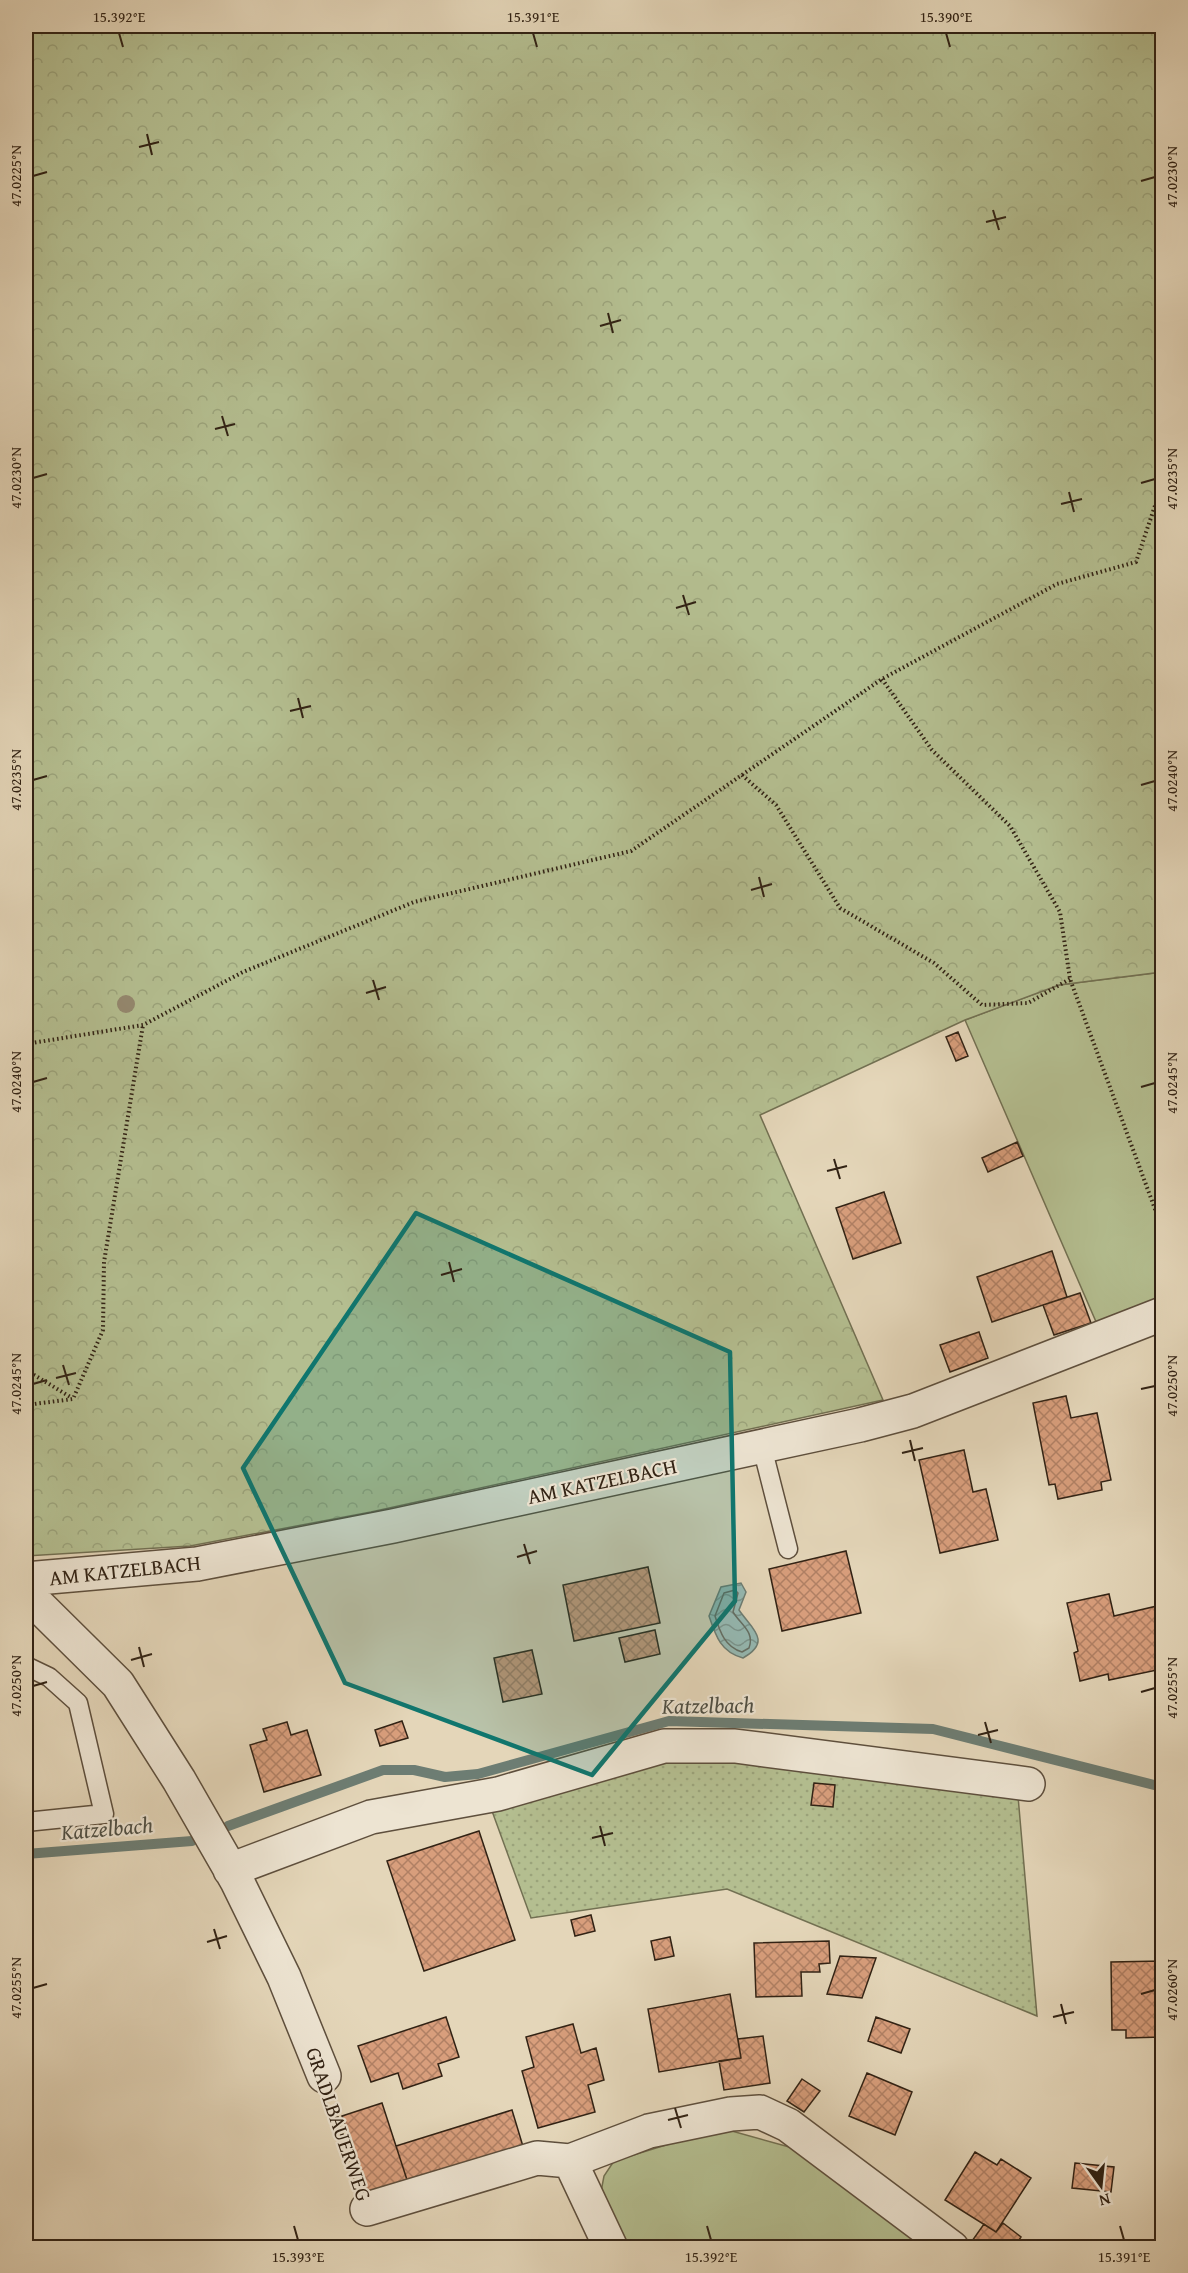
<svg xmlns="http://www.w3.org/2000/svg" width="1188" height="2273" viewBox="0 0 1188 2273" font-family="'Gentium Book Plus',serif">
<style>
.grass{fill:#b4be90;stroke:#727052;stroke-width:1.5}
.forest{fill:url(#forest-crowns);stroke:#727052;stroke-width:1.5}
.park{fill:url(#park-dots);stroke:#727052;stroke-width:1.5}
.water{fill:url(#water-waves);stroke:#6d7d73;stroke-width:1.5}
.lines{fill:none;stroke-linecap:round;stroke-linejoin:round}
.shore{stroke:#636e64;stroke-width:1.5}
.stream{stroke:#6d7d73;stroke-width:10}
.building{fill:url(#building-cross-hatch);stroke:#312214;stroke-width:1.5}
.service-casing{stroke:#5e4f3d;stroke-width:21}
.minor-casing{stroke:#5e4f3d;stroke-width:36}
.path{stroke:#312214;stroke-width:4;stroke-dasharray:1.5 3;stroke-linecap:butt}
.service{stroke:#ede4d2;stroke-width:18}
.minor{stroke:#ede4d2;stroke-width:33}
.tree{fill:#94886f}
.marked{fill:#0f766e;fill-opacity:0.2;stroke:#0f766e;stroke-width:4.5;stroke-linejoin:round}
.ticks{fill:none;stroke:#312214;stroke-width:2}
.labels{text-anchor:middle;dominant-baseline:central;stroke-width:4.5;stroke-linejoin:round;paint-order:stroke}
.street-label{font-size:21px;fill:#312214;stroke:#ede4d2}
.water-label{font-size:22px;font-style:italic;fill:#4f4f44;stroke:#ede4d2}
.neatline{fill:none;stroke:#312214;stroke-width:2}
.ticks-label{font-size:15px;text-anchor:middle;fill:#312214}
</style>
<defs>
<pattern id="forest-crowns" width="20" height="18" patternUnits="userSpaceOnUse" patternTransform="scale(1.5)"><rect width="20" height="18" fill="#b4be90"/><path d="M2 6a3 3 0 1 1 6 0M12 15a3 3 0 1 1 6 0" fill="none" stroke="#9ba37b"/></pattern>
<pattern id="park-dots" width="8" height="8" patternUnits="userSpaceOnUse" patternTransform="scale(1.5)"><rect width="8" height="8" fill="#b4be90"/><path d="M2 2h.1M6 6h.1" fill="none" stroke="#9ba37b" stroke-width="1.8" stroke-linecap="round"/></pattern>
<pattern id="water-waves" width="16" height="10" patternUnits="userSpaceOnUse" patternTransform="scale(1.5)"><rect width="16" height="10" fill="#95b9b3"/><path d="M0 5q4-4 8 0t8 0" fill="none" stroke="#7a9690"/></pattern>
<pattern id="building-cross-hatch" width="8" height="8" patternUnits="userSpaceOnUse" patternTransform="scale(1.5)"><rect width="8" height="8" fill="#d89e7c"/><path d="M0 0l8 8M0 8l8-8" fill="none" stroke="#b08064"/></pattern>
</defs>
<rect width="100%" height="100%" fill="#e4d6b9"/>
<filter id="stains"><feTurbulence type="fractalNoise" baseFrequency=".00333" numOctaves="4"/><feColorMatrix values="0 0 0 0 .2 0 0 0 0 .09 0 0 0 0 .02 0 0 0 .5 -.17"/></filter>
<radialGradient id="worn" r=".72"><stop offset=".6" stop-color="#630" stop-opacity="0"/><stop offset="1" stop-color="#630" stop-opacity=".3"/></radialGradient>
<!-- grass -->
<path class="grass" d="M1162 972V1301L1097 1324 965 1020 1059 985Z
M721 2128 800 2150 929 2247H625L600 2197 604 2176 614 2161Z"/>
<!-- forest -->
<path class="forest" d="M26 26H1162V972L1059 985 965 1020 760 1115 883 1400 371 1512 190 1546 26 1556Z"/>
<!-- park -->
<path class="park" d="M740 1761 1018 1796 1037 2016 727 1889 531 1918 492 1811 655 1762Z"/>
<!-- water -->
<path class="water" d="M741 1583 746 1592 739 1610C751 1628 773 1641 743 1658 721 1652 716 1637 709 1616L721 1587Z"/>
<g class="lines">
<!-- shore -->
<path class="shore" d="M735 1590 738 1593 733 1612C741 1625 755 1632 749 1648L742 1652C725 1647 720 1632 715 1616L724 1593Z"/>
<!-- stream -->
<path class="stream" d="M228 1826 383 1770H414L445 1777 478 1774 669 1721 933 1729 1162 1787
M26 1854 192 1841"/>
</g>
<!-- building -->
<path class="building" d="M958 1032 968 1056 956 1061 946 1037Z
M1017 1142 1023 1156 988 1172 982 1158Z
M884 1192 901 1243 853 1259 836 1208Z
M1052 1251 1067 1297 992 1322 977 1277Z
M1080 1293 1091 1323 1054 1335 1043 1305Z
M979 1332 988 1358 950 1372 940 1345Z
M1066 1396 1071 1418 1097 1413 1111 1480 1101 1482 1102 1490 1058 1499 1055 1484 1049 1485 1033 1403Z
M964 1450 973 1492 986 1489 998 1540 940 1553 919 1460Z
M846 1551 861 1613 782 1631 769 1569Z
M648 1567 660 1623 574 1641 563 1585Z
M1109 1594 1114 1616 1157 1606 1162 1628V1636L1158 1637 1162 1669 1109 1680 1108 1674 1080 1681 1074 1653 1078 1651 1067 1603Z
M655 1630 660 1654 625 1662 619 1638Z
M532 1650 542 1694 503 1702 494 1658Z
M402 1721 408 1738 380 1746 375 1730Z
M287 1722 291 1735 307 1730 321 1775 264 1792 250 1745 267 1740 263 1729Z
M814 1783 835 1785 833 1807 811 1805Z
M479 1831 515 1940 424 1971 387 1861Z
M591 1915 595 1931 575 1936 571 1920Z
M670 1937 674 1956 655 1960 651 1941Z
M829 1941 830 1963 819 1964 820 1972H801L802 1996 756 1997 754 1943Z
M840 1956 876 1958 862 1998 827 1994Z
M1162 1961V2037L1126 2038V2030H1112L1111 1962Z
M730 1994 741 2058 659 2072 648 2009Z
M446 2017 459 2057 438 2064 442 2076 403 2089 398 2073 371 2082 358 2046Z
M876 2017 910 2029 901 2053 868 2041Z
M573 2024 581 2053 596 2048 604 2080 588 2085 595 2112 538 2128 522 2071 534 2067 526 2037Z
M763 2036 770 2083 724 2090 719 2061 741 2058 738 2039Z
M867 2073 912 2092 895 2135 849 2116Z
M802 2079 820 2091 804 2112 787 2101Z
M382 2103 410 2189 371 2202 342 2116Z
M512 2110 525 2153 410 2189 396 2146Z
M975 2152 997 2165 1001 2159 1031 2178 996 2232 945 2200Z
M1075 2163 1114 2167 1111 2192 1072 2188Z
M1003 2223 1021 2237 1014 2248H982L972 2241 984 2224 996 2232Z"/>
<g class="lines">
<!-- service casing -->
<g class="service-casing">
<path id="service" d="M762 1447 788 1549
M26 1666 49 1677 78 1703 104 1814 26 1822"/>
</g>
<!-- minor casing -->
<g class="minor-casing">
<path id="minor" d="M26 1579 197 1564 393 1526 860 1425 913 1411 1162 1314
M26 1593 118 1684 179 1780 237 1881 284 1977 324 2076
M230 1870 371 1817 498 1794 664 1746H735L1028 1784
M570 2161 611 2248
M367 2209 537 2158 570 2161 649 2131 731 2114 760 2112 788 2125 952 2248"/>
</g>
<!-- path -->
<path class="path" d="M882 679 932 750 1010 826 1060 912 1070 979 1162 1228
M742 775 776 805 840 908 934 963 982 1005 1028 1003 1070 979
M26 1044 143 1025 243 972 414 902 631 851 882 679 1057 584 1136 562 1162 485
M26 1370 72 1398
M26 1405 73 1399 103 1330 104 1262 143 1025
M334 2108 355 2178"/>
<!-- service -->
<use href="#service" class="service"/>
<!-- minor -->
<use href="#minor" class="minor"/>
</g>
<!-- trees -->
<circle class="tree" cx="126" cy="1004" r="9"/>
<!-- marked area -->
<path class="marked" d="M416 1213 730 1352 735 1601 592 1775 345 1683 243 1468Z"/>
<!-- ticks -->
<path class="ticks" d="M119 33 123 47M533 33 537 47M946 33 950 47M147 134 152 155M139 147 159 142M33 176 47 172M1141 181 1155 177M993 210 999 230M986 222 1006 217M608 313 613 333M600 326 621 320M222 416 228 436M215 429 235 424M33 478 47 474M1141 483 1155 479M1069 492 1074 512M1061 504 1082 499M683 595 689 615M676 608 696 602M298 698 303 718M290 711 311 706M33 780 47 776M1141 785 1155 781M759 877 764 897M751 890 772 884M373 980 379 1000M366 993 386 987M33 1082 47 1078M1141 1087 1155 1083M834 1159 840 1179M827 1171 847 1166M449 1262 454 1282M441 1275 462 1269M63 1365 69 1385M56 1378 76 1373M33 1384 47 1380M1141 1389 1155 1386M910 1440 915 1461M902 1453 923 1448M524 1544 530 1564M517 1557 537 1551M139 1647 144 1667M131 1660 152 1654M33 1686 47 1682M1141 1692 1155 1688M985 1722 991 1743M978 1735 998 1730M600 1826 605 1846M592 1838 613 1833M214 1929 220 1949M207 1942 227 1936M33 1988 47 1984M1141 1994 1155 1990M1061 2004 1066 2024M1053 2017 1074 2012M675 2108 681 2128M668 2120 688 2115M294 2226 298 2240M707 2226 711 2240M1120 2226 1124 2240"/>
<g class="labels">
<!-- street labels -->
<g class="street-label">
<text transform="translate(602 1481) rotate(-12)">AM KATZELBACH</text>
<text transform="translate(125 1570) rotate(-6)">AM KATZELBACH</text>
<text transform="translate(339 2124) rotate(71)">GRADLBAUERWEG</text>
</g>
<!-- water labels -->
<g class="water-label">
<text transform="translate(708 1705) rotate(-1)">Katzelbach</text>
<text transform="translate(107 1828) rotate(-5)">Katzelbach</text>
</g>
</g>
<!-- margin -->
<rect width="1188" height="2273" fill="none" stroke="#e4d6b9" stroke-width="66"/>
<!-- north arrow -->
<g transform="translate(1101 2186) rotate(165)" stroke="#ede4d2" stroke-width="4.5" paint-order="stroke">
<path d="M0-4.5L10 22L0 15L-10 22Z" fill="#312214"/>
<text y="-9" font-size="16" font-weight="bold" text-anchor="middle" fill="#312214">N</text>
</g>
<rect x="33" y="33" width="1122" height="2207" class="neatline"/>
<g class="ticks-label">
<text x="119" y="22">15.392°E</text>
<text x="533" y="22">15.391°E</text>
<text x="946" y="22">15.390°E</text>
<text transform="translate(16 176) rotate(-90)" y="5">47.0225°N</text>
<text transform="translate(1172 177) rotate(-90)" y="5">47.0230°N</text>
<text transform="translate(16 478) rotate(-90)" y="5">47.0230°N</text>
<text transform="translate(1172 479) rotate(-90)" y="5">47.0235°N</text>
<text transform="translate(16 780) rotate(-90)" y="5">47.0235°N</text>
<text transform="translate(1172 781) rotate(-90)" y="5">47.0240°N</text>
<text transform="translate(16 1082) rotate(-90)" y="5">47.0240°N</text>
<text transform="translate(1172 1083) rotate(-90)" y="5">47.0245°N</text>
<text transform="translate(16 1384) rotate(-90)" y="5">47.0245°N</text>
<text transform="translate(1172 1386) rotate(-90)" y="5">47.0250°N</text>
<text transform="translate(16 1686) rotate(-90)" y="5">47.0250°N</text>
<text transform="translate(1172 1688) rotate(-90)" y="5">47.0255°N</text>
<text transform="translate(16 1988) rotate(-90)" y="5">47.0255°N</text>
<text transform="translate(1172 1990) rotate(-90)" y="5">47.0260°N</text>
<text x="298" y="2262">15.393°E</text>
<text x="711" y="2262">15.392°E</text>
<text x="1124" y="2262">15.391°E</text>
</g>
<rect width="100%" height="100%" filter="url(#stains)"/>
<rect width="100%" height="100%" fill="url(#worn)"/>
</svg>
